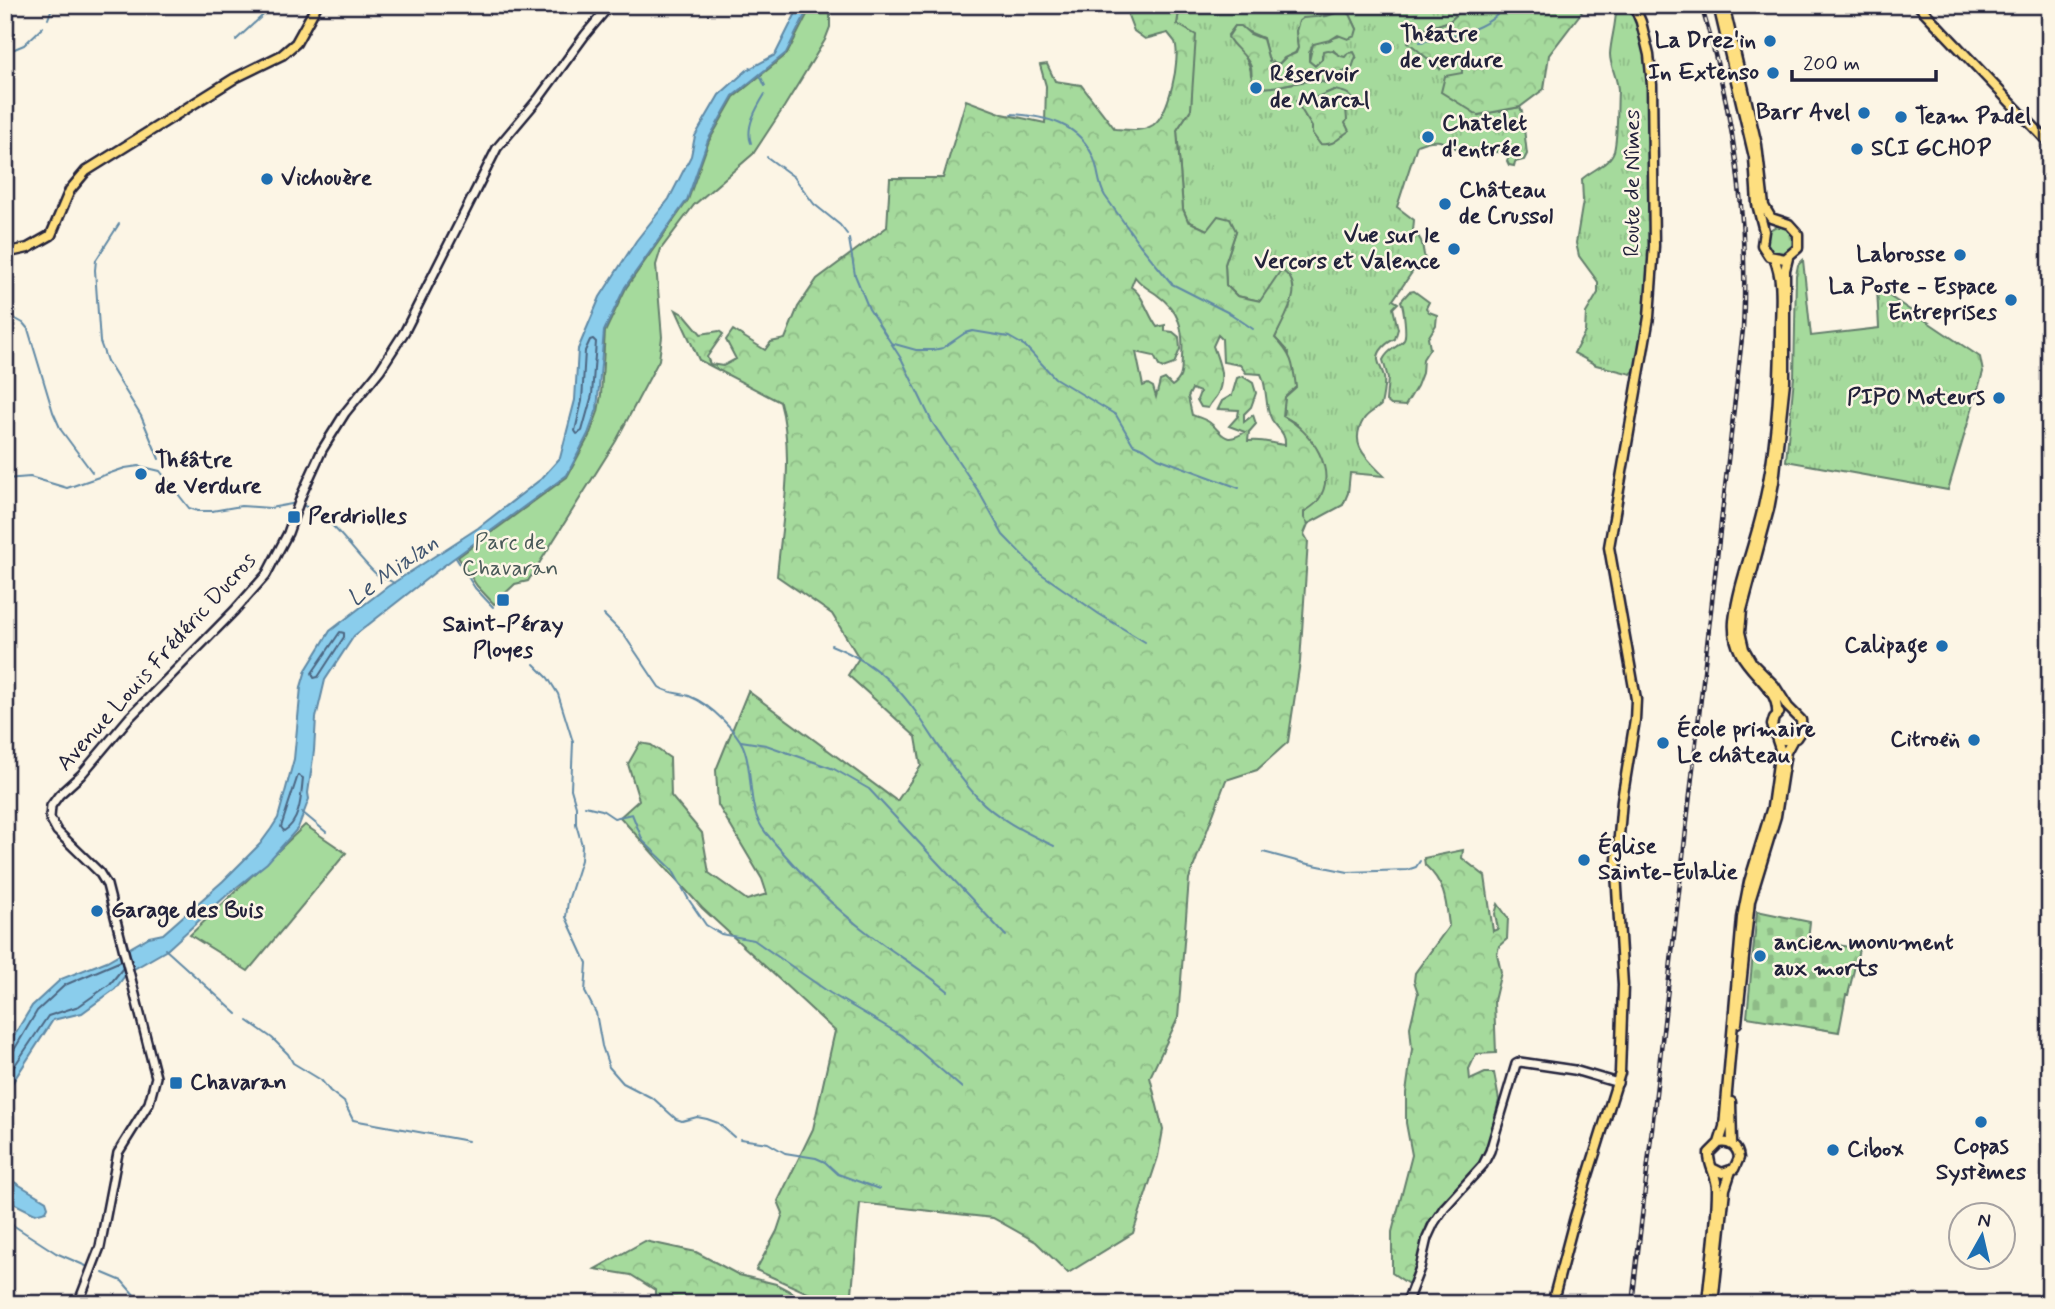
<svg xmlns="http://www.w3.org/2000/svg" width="2055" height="1309" viewBox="0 0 2055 1309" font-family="Mynerve,sans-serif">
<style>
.grass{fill:url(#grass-tufts);stroke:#647e6c;stroke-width:2;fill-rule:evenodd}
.forest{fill:url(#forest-crowns);stroke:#647e6c;stroke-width:2;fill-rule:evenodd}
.cemetery{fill:url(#cemetery-stones);stroke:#647e6c;stroke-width:2}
.park{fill:#a5da9c;stroke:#647e6c;stroke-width:2}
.water{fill:#8acdec;stroke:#6089a5;stroke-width:2}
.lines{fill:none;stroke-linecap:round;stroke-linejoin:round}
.shore{stroke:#4c6682;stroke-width:2}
.stream{stroke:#6089a5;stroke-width:2}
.secondary-casing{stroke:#22223b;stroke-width:12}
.primary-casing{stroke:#22223b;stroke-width:13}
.secondary{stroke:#fcf5e5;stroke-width:7}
.primary{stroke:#fedf80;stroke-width:8}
.rail-casing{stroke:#22223b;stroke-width:4.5}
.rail{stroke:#fcf5e5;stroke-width:2;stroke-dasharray:5;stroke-linecap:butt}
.poi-dot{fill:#1f6fb2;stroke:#fcf5e5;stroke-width:2.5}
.labels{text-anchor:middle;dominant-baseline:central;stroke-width:5;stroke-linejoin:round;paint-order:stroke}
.poi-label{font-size:23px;font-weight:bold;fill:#22223b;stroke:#fcf5e5;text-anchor:start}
.street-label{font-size:23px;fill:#22223b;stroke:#fcf5e5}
.park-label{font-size:23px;fill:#495958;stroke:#fcf5e5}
.water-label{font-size:24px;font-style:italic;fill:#415570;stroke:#fcf5e5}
</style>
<defs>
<pattern id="grass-tufts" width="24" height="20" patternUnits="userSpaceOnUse" patternTransform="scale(1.75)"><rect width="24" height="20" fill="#a5da9c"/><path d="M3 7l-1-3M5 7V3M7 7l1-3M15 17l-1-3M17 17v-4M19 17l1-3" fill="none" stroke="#8ebb87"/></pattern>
<pattern id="forest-crowns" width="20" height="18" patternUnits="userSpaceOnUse" patternTransform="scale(1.75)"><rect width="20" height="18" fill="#a5da9c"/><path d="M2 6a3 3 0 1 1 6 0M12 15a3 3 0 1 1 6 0" fill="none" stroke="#8ebb87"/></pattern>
<pattern id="cemetery-stones" width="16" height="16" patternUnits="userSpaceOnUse" patternTransform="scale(1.75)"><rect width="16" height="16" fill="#a5da9c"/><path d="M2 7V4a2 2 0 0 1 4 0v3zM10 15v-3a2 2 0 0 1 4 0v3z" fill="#8ebb87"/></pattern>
</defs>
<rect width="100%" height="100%" fill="#fcf5e5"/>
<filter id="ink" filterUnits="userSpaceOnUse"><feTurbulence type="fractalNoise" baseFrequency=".0143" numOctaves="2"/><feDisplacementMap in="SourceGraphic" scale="14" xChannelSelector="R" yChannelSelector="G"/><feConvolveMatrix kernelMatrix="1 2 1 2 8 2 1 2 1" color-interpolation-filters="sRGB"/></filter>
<g filter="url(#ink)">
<!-- grass -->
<path class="grass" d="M1180 5H1467L1450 21 1422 30 1440 69 1445 60 1462 58V74L1478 115 1520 107 1522 112 1527 154 1524 160 1515 162 1514 166 1509 165 1507 161 1509 155C1497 148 1484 156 1470 153 1447 149 1445 133 1417 145L1397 207 1414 220 1413 231C1426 242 1421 249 1426 263L1415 268 1393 300 1398 303 1393 308 1398 329 1395 339C1387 342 1377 351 1378 360 1379 366 1383 371 1384 377 1385 386 1383 396 1381 405 1376 410 1368 413 1364 419 1348 444 1366 458 1384 476L1350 473 1348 493 1343 505 1308 524 1304 518 1297 424 1283 416 1289 353 1275 338 1281 324 1260 301 1237 296 1226 285 1225 264 1236 231 1207 230 1188 221 1183 209 1177 130 1191 109 1192 83 1184 29 1177 24ZM1341 11 1350 14 1357 29C1343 37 1328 39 1313 44L1309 61 1315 66 1322 59V55L1333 50 1340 57 1356 58 1351 66 1325 83 1315 80 1263 88 1251 75C1251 60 1237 46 1228 35L1235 26 1263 38 1269 61 1279 64 1284 58 1295 53 1298 48 1296 31 1310 19ZM1334 90 1354 104 1346 109 1344 123 1347 127 1343 136 1305 117 1310 100Z
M1616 5H1634L1649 55 1654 246 1641 363 1631 374 1596 365 1574 353 1585 332 1586 313 1598 293V282L1579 256 1576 243 1583 201 1582 179C1593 169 1609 165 1614 151 1618 136 1617 106 1618 91 1618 79 1610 67 1610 54 1611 37 1617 23 1616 5Z
M1766 240a14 14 0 1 1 28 0a14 14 0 1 1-28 0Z
M1803 260 1811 336 1879 328 1877 288 1980 357 1983 372 1948 490 1786 461 1794 377 1796 275 1798 265Z
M1414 291 1429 302 1426 308 1429 312 1437 315 1436 325 1428 338 1430 348 1423 359 1422 373 1417 386 1405 406 1391 405 1386 401 1388 378 1383 360C1388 349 1397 348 1404 340 1407 335 1404 308 1401 301L1409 292Z"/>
<!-- forest -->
<path class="forest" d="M1124 5H1180L1177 24 1196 35 1191 109 1177 130 1183 209 1188 221 1207 230 1218 216 1230 219 1236 231 1225 264 1226 285 1237 296 1260 301 1281 270C1308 285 1284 317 1275 338 1292 355 1293 363 1296 387L1285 397 1283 416C1311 431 1340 471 1317 502 1314 506 1308 509 1304 512V518L1308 524 1304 534 1308 541 1300 662 1288 742 1257 770 1226 780 1189 879 1178 1018 1150 1077 1163 1130 1158 1157 1133 1233 1068 1273 1036 1242 993 1218 860 1203 852 1293 830 1303 756 1270 777 1231 783 1213 778 1201 813 1129 835 1031 702 908 620 817 639 800 628 764 640 743 651 745 670 758 671 796 702 833 709 873 747 900 767 894 762 879 718 805 716 770 748 691 897 801 921 766 916 737 848 675 859 658 832 614 777 576C782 521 795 455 780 402L699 360 676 310 686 316 701 334 719 331 723 334 707 357 710 364 723 366 736 359 726 340 733 330 765 350 771 342 785 339 798 307 817 279 887 227 890 178H943L966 100 1003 114 1045 123 1046 86 1040 65 1047 64 1055 81 1081 85 1115 129C1128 130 1142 132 1153 125 1169 114 1181 59 1175 42 1173 39 1170 36 1168 33L1145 39 1134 31ZM1135 277C1142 286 1147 288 1156 294 1180 311 1184 329 1182 357 1181 369 1184 378 1172 386L1165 379 1160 381 1156 397 1153 387 1148 384 1143 386 1136 352 1154 356 1159 366 1163 368 1174 364 1180 349 1179 337 1173 332 1165 331V325L1157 327C1148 315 1143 294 1131 287ZM1218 335 1222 339 1223 362 1240 365 1246 373 1261 374C1268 388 1264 406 1272 420 1278 429 1286 433 1285 445 1269 444 1267 439 1248 441L1249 432 1256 424 1253 415 1244 422V414L1251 407 1256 393 1253 383 1242 376 1237 378 1232 395 1222 401 1218 409 1239 410 1238 416 1229 426 1245 432C1223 446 1223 432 1209 422 1205 419 1198 417 1192 415L1188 397 1192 389 1200 392 1197 400 1201 407 1208 408C1210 403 1214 400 1217 395 1226 379 1219 362 1213 346Z
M1467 5H1610L1601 12 1584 9 1549 55 1544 89 1520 107 1478 115 1441 92 1445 76 1462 73V59L1445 60 1440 69 1408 42 1422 30 1450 21Z
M1341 11 1350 14 1357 29 1355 36 1348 39 1338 35 1330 40 1313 44 1309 53V61L1315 66 1322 59 1323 51C1334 47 1336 56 1345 57L1348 53 1354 52 1356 56 1352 68 1340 73 1338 81C1328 84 1325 80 1316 80 1296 79 1279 90 1260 87L1252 80C1251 76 1252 71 1251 67 1247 54 1234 49 1228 37L1235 26H1241L1250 34 1263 39 1269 61 1279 64 1285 58 1296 53 1298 48 1296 31 1299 21 1303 18 1327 16Z
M1334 90C1344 92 1352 93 1355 104L1346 109 1347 120 1345 123 1349 131C1338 138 1335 146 1320 144L1312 133V127L1296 101 1301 98 1311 100Z
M1463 850 1462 858 1485 876 1493 931 1498 929 1495 914 1498 904 1508 918 1507 939 1499 946 1497 954 1501 972 1494 1001 1496 1053 1476 1054 1469 1069 1470 1080 1485 1073H1494L1499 1100 1488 1147 1481 1161 1451 1195 1427 1225 1419 1264 1410 1285 1392 1273V1232L1412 1155 1406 1123V1093L1412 1049 1410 1027 1418 993 1414 981 1415 973 1449 926C1446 900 1445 883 1425 865L1424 858Z
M645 1241 696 1252 739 1275 776 1284 814 1304H655V1290L631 1275 595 1269Z"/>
<!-- cemetery -->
<path class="cemetery" d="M1757 911 1810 922 1808 939 1859 949 1848 995H1846L1839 1032 1747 1017Z"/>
<!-- park -->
<path class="park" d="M812 5H824L830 15V27L825 40 784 107 753 154 694 205 661 249 656 265 662 337 659 360 616 441 528 581 515 584 494 604 477 586 458 557 567 477 589 436 598 412 601 395 605 332 626 288 688 200 709 141 734 97 787 54Z
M305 825 346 853 248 971 190 935Z"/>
<!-- water -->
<path class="water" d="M800 5H810L786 53 733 96 708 140 687 200 625 287 604 331 597 409 588 434 567 475 438 570 354 636 325 680 316 718 314 751 308 793 309 799 298 828 267 863 227 895 167 950 127 973 115 989 82 1013 53 1020 5 1094V1050L32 1006 61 979 107 961 149 937 163 934 223 881 260 844 271 829 278 818 294 759 301 687 306 670 330 631 387 587 478 528 541 479 560 458 575 400 578 349 600 297 636 241 669 199 691 156 695 136 719 95 747 70 775 55Z
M11 1180 46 1201 48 1207 46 1211 35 1214 5 1199V1184Z"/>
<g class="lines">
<!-- shore -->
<path class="shore" d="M593 339 596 342 592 395 582 431 577 434 575 431 582 401 585 351 590 340Z
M340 632 344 633V637L318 677 314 678 312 673Z
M298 775 303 778C301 795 301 821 284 831L281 827Z
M5 1053 14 1050 37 1011 65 985 121 961
M5 1080 48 1016 79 1006 110 984 123 968"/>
<!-- stream -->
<path class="stream" d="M48 19 53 5
M236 40 274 5
M1420 42C1446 38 1491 30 1505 5
M5 53 24 45 43 27
M760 75 765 86
M1011 114C1045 116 1080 123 1094 159 1099 172 1098 184 1105 196L1140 245 1172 284 1231 314 1253 329
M751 143C745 127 757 107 765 94
M767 157 794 177 814 204 840 225 847 234
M119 224 96 260 95 270 100 342 107 361 141 416 159 459
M849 239 855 275 869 309 902 360 932 422 979 492 1003 535 1040 573 1099 614 1145 642
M5 313 23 323 28 329 53 412 61 430 92 472
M891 343 916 350H933L943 348 965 333 973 331 1009 337 1025 346 1055 378 1116 415 1133 444 1145 449 1158 458 1239 488
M5 479 30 477 67 488 125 468 139 466 160 471 189 508 198 511H212L241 506 270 508 297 503
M302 505C333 516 350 550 375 573 381 578 388 579 394 583
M456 558 475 588 493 607
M604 615 624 635 659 687C669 694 677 692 689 696 702 701 713 710 723 720 730 727 739 737 743 746 755 774 745 808 766 833 797 870 830 905 869 934 895 954 923 970 948 991
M831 645C916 679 922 737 977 797 997 819 1027 833 1054 846
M534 664 548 678 558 694 573 742 571 789 576 806V824L582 845 581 860 568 901 566 917 587 963 585 992 596 1013 602 1046 609 1067 623 1083 654 1099 676 1119 682 1121 697 1117 707 1119 718 1123 734 1137
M741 741 766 745 834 769 869 789 1006 936
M585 806 602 810 614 818 632 814 643 841 672 869 689 900 706 925 721 934 754 940 830 993 901 1035 962 1088
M302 812 326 832
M1263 852 1304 863 1348 872 1407 870 1416 867 1420 861
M165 949 237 1014
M248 1021 272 1038 288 1054 293 1063 321 1080 330 1091 344 1102 353 1120 468 1141
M740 1139 768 1143 785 1153 816 1158 825 1162 838 1174 879 1189
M5 1220 56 1253 86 1266
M103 1273 122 1281 142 1304
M478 1304 486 1301 495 1304
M708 1304H733"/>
<!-- secondary casing -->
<g class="secondary-casing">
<path id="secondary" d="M78 1304 100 1247 118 1153 149 1103 156 1077 107 885 99 872 57 831 50 818 51 806 59 795 81 775 129 718 234 611 266 575 288 533 302 494 322 450 345 413 380 370 405 331 497 148 539 98 585 35 610 5
M1406 1304 1420 1268 1427 1238 1434 1223 1444 1208 1483 1165 1490 1151 1516 1064 1520 1062 1574 1070 1618 1083"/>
</g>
<!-- primary casing -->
<g class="primary-casing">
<path id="primary" d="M1718 5 1754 157 1757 204 1764 231 1762 245 1769 256 1785 259 1798 248V234L1789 224 1771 218 1764 206 1757 145 1724 5
M1918 5 2050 144
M5 253 28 248 51 235 70 190 86 171 235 78 282 55 296 43 317 5
M1774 258C1784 281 1780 307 1780 332 1780 390 1776 450 1763 507 1755 544 1738 584 1734 621 1730 670 1780 679 1777 715
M1777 736 1784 740 1796 738 1802 729 1801 720 1788 707 1774 685 1752 663 1744 649 1740 632 1742 610 1769 509 1774 482 1785 381V270L1788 258
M1737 1023 1750 901 1776 816 1786 752 1793 739
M1731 1102 1732 1144
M1719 1143 1724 1127 1742 918 1749 882 1772 807 1780 749 1772 725 1774 718 1779 713
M1552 1304 1575 1217 1620 1073 1623 985 1616 872 1622 800 1635 720 1636 699 1609 547 1649 317 1654 246 1652 85 1649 55 1641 22 1634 5
M1707 1304C1710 1266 1717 1227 1717 1189 1717 1175 1708 1166 1709 1153L1719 1143C1730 1141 1738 1147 1739 1158L1734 1169 1722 1173 1714 1169
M1713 1304 1725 1189 1731 1171"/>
</g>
<!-- secondary -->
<use href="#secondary" class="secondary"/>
<!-- primary -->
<use href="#primary" class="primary"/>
<!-- rail casing -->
<g class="rail-casing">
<path id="rail" d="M1632 1304 1743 329C1749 218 1734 111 1701 5"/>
</g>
<!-- rail -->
<use href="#rail" class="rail"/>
</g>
</g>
<!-- markers -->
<g class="poi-dot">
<circle cx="1770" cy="41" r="7"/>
<circle cx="1386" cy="48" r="7"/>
<circle cx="1773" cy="73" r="7"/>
<circle cx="1256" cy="88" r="7"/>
<circle cx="1864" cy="113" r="7"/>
<circle cx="1901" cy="117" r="7"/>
<circle cx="1428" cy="137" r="7"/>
<circle cx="1857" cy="149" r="7"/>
<circle cx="267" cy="179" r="7"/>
<circle cx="1445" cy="204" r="7"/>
<circle cx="1454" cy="249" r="7"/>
<circle cx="1960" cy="255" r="7"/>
<circle cx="2011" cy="300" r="7"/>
<circle cx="1999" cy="398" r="7"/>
<circle cx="141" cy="474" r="7"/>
<rect x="287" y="510" width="14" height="14" rx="3.5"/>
<rect x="496" y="593" width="14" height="14" rx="3.5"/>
<circle cx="1942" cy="646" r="7"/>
<circle cx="1974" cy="740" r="7"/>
<circle cx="1663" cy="743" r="7"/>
<circle cx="1584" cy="860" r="7"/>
<circle cx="97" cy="911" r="7"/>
<circle cx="1760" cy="956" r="7"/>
<rect x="169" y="1076" width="14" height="14" rx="3.5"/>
<circle cx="1981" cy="1122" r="7"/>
<circle cx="1833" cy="1150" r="7"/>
</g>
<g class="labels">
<!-- poi labels -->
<g class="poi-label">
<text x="1400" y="35">Théatre<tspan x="1400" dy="26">de verdure</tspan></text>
<text x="1756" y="41" text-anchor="end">La Drez'in</text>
<text x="1759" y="73" text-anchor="end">In Extenso</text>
<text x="1270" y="75">Réservoir<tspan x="1270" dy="26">de Marcal</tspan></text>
<text x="1850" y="113" text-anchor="end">Barr Avel</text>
<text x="1915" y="117">Team Padel</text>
<text x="1442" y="124">Chatelet<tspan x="1442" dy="26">d'entrée</tspan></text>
<text x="1871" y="149">SCI GCHOP</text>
<text x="281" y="179">Vichouère</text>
<text x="1459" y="191">Château<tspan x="1459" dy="26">de Crussol</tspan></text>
<text x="1440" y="236" text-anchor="end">Vue sur le<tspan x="1440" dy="26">Vercors et Valence</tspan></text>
<text x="1946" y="255" text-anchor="end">Labrosse</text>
<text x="1997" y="287" text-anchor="end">La Poste - Espace<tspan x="1997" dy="26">Entreprises</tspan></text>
<text x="1985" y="398" text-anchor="end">PIPO Moteurs</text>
<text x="155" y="461">Théâtre<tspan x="155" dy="26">de Verdure</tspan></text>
<text x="308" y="517">Perdriolles</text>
<text x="503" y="625" text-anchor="middle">Saint-Péray<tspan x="503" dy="26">Ployes</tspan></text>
<text x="1928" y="646" text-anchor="end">Calipage</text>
<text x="1677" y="730">École primaire<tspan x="1677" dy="26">Le château</tspan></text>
<text x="1960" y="740" text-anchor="end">Citroën</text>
<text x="1598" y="847">Église<tspan x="1598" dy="26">Sainte-Eulalie</tspan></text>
<text x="111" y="911">Garage des Buis</text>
<text x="1774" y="943">ancien monument<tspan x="1774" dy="26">aux morts</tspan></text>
<text x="190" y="1083">Chavaran</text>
<text x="1981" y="1147" text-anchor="middle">Copas<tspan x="1981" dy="26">Systèmes</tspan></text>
<text x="1847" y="1150">Cibox</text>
</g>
<!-- street labels -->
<g class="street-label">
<text transform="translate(1633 183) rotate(-90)">Route de Nîmes</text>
<text transform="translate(157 662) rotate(-48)">Avenue Louis Frédéric Ducros</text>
</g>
<!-- park labels -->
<g class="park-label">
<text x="510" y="543">Parc de<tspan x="510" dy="26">Chavaran</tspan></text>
</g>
<!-- water labels -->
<g class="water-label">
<text transform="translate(393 571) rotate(-36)">Le Mialan</text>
</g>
</g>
<!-- margin -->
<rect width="2055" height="1309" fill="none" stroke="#fcf5e5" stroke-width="28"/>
<rect x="14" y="14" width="2027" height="1281" fill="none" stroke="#22223b" stroke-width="2.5" filter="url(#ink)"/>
<!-- north arrow -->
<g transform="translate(1982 1236) rotate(8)"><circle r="33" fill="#fcf5e5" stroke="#a5a1a1" stroke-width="2"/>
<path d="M0-5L12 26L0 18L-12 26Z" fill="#1f6fb2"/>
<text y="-10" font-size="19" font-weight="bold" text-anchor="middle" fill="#22223b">N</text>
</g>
<!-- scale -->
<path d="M1792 70v10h144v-10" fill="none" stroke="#22223b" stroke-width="3.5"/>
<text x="1803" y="70" font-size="21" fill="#22223b" stroke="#fcf5e5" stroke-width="5" paint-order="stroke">200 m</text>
</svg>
